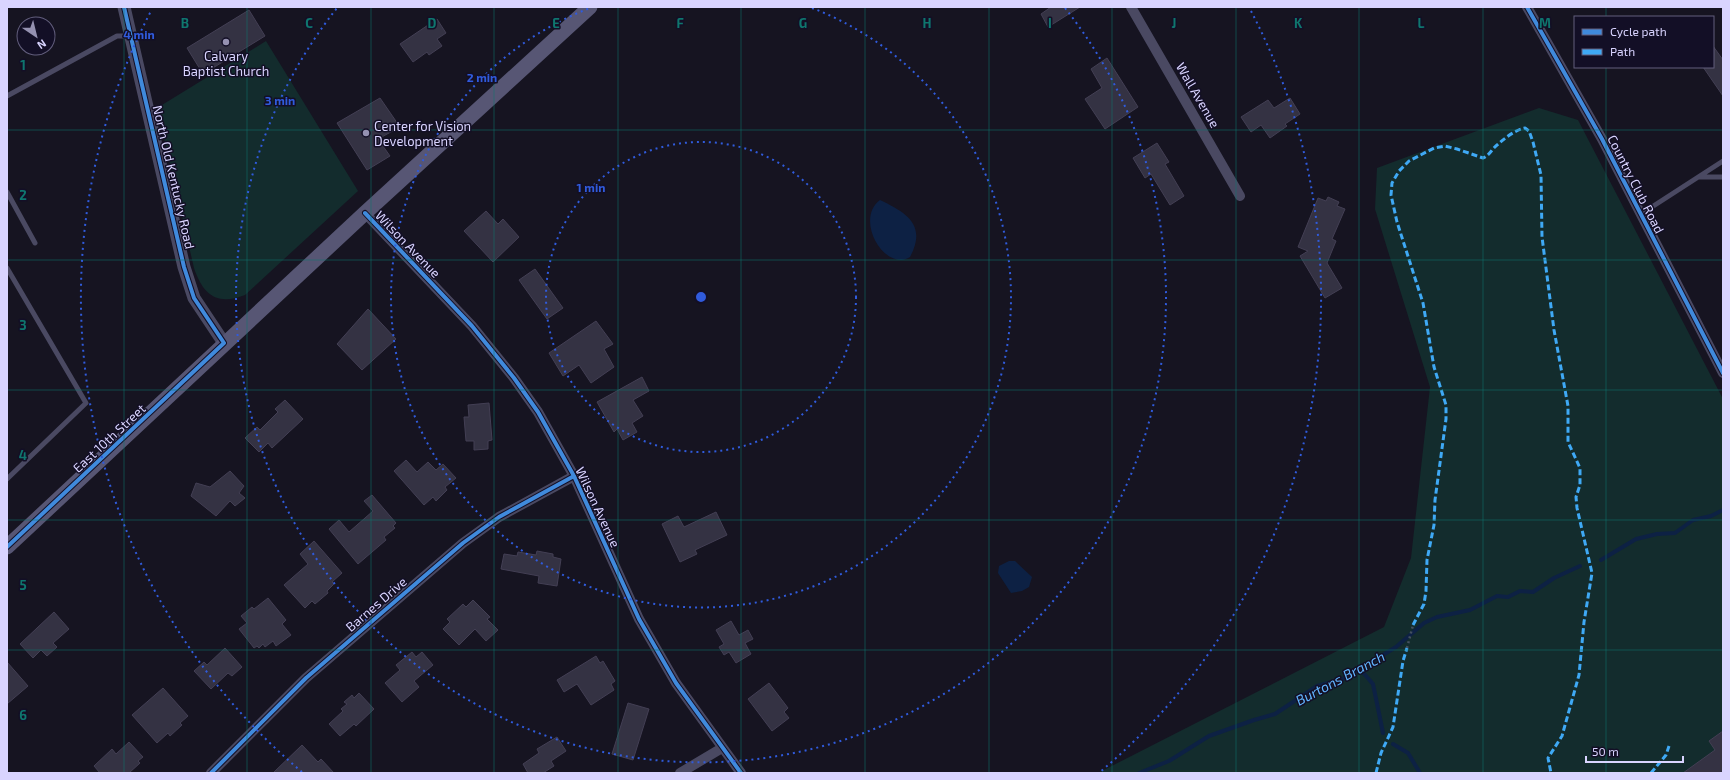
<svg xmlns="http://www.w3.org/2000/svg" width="1730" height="780" viewBox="0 0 1730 780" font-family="'Exo 2',sans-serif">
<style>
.green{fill:#132c2d}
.water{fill:#0d2144}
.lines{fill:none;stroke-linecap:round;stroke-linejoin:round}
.stream{stroke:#0d2144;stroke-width:4}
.building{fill:#343243;stroke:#433f54}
.path{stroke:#44505f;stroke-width:2.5;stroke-dasharray:2 3;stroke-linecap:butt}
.service{stroke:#4a4962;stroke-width:5}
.minor{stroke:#4a4962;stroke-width:10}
.tertiary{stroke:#4a4962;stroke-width:13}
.secondary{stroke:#575674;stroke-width:15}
.quiet{stroke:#3fa9f5;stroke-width:3;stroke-dasharray:6 3;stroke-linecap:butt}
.cycleway-casing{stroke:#130f26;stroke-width:6}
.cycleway{stroke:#408adc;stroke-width:4}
.grid{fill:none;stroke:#0f766e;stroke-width:1;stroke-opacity:0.55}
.ring{fill:none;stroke:#305bdc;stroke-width:2;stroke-dasharray:2 4}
.poi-dot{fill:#9591b1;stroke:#130f26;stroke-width:1.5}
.labels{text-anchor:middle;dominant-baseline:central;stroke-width:3;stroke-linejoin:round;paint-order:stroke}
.poi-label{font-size:13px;fill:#d9d4ff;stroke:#130f26}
.street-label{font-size:13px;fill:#d9d4ff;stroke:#130f26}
.water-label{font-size:14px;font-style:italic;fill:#62b6ff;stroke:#130f26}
.grid-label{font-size:13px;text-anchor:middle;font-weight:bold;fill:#0f766e;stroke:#130f26;stroke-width:3;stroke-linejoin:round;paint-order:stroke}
.centre{fill:#305bdc;stroke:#130f26;stroke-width:2}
.ring-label{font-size:12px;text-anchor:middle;font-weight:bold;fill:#305bdc;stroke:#130f26;stroke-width:3;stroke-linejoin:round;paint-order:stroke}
</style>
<rect width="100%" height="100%" fill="#161421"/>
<!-- green -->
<path class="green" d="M266 41 358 191 245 295C217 306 203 295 194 268L157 108Z
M1539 108 1578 120 1723 399V773H1098L1384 627 1411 558 1430 387 1375 209 1377 168Z"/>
<!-- water -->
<path class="water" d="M880 200C907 213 927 225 910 257 908 258 904 260 901 260 876 259 858 216 880 200Z
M1009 561H1015L1032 577 1029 587 1022 591 1011 593 998 573 999 566Z"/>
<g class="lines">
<!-- stream -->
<path class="stream" d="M1601 560 1636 539 1657 534 1675 533 1693 520 1711 516 1723 510
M1360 669 1373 684 1383 733
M1393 744 1408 753 1420 773
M1139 773 1169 761 1209 736 1254 720 1275 714 1317 686 1343 679 1396 647 1424 623 1437 617 1470 610 1497 596 1508 597 1520 591 1533 592 1554 578 1580 566"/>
</g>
<!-- building -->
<path class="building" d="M1051 7H1080L1048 27 1041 14Z
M249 10 265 36 203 74 187 48Z
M437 19 446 33 437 39 442 46 429 55 427 52 413 62 400 44Z
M1713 46 1723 60V96L1703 67H1713Z
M1107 58 1138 107 1105 129 1085 99 1102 88 1091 69Z
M380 98 400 127 378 139 390 156 367 170 337 123Z
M1290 98 1300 114 1285 124 1287 126 1270 138 1261 125 1251 132 1241 117 1268 100 1274 108Z
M1157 143 1169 162 1165 164 1184 196 1170 205 1151 174 1145 178 1133 158Z
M1328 197 1339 202 1337 206 1345 209 1332 239 1336 241 1327 263 1342 288 1325 298 1300 256 1308 251 1298 247 1318 198 1326 201Z
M486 211 498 224 503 219 519 237 493 262 464 231Z
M535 269 563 308 547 319 519 280Z
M368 309 396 339 362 370 337 344Z
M596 321 613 344 604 349 614 367 591 383 579 365 563 376 549 353Z
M642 377 649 391 633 400 643 416 632 423 637 432 623 440 617 429 614 432 597 402Z
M285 400 303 419 272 448 268 443 259 452 245 438 257 427 260 430 278 412 275 409Z
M489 403 492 440 488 441V449L474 450V441H466L464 417H469L468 405Z
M406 460 417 472 428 462 436 470 443 464 456 478 445 487 447 490 436 501 433 497 424 505 394 471Z
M230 471 244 486 239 493 245 498 235 506 230 501 216 516 191 496 196 483 210 487Z
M372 495 396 523 393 526 395 528 384 537 386 540 358 564 329 529 339 520 349 532 373 511 364 501Z
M716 512 727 535 695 550 697 554 680 562 662 524 678 516 684 527Z
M314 541 342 573 332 582 334 584 327 591 328 593 315 604 312 601 305 608 284 585 308 564 300 554Z
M537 551 553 554V557L561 559 557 586 538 583 539 576 501 569 504 554 517 556 518 552 536 555Z
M268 598 286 620 282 624 291 635 276 646 273 641 265 647 263 644 259 648 257 646 254 648 239 629 247 623 241 616 252 607 254 609Z
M473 600 490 617 487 619 498 630 486 641 475 629 459 645 443 629 450 622 447 619 463 604 466 607Z
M54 612 69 629 53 643 57 647 47 656 41 650 33 658 20 644Z
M731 621 739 635 748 630 753 639 745 643 751 654 736 663 729 652 724 655 719 647 724 644 716 630Z
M225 648 242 667 232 676 228 673 211 689 194 671 204 662 207 665Z
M412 652 416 657 422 652 433 665 414 681 419 687 402 702 385 683 400 670 396 665Z
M596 656 600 663 603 661 615 681 611 684 614 690 591 705 577 684 564 692 557 680Z
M7 662 28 686 7 704Z
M769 683 788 708 784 712 789 718 772 731 748 699Z
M163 688 188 716 180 723 182 725 170 736 168 733 157 743 132 715Z
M359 693 374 709 356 726 354 724 340 736 329 724 343 711 341 709 347 704 344 702 352 695 354 698Z
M628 703 649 709 633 760 612 754Z
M1723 731V773H1683L1715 750 1709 741Z
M557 737 566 751 551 761 554 766 543 773H528L523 764 539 753 537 749Z
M129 742 143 757 138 761 140 763 129 773H100L94 766 112 749 116 754Z
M302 745 318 762 321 759 334 773H273Z"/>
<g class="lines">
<!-- path -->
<path class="path" d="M1407 648 1413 625"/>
<!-- service -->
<path class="service" d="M7 96 117 36H130
M1699 177H1723
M7 192 35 243
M1641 214 1723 161
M7 268 86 403 7 479"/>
<!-- minor -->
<path class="minor" d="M1131 7 1240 196
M1527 7 1602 139 1723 373
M365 213 472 326 514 378 538 412 574 476 639 619 676 683 741 773
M211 773 306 678 463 543 499 517 574 476
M680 773 722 748"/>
<!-- tertiary -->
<path class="tertiary" d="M124 7 184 267 194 298 224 343"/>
<!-- secondary -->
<path class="secondary" d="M7 547 365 213 590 7"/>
<!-- quiet -->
<path class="quiet" d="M1413 625 1424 604 1426 591 1427 560 1434 525 1435 500 1446 419V405L1434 367 1423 303 1397 222 1391 195 1392 183 1399 171 1409 161 1434 148 1445 146 1457 149 1483 158C1489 156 1492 149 1497 145 1505 138 1515 130 1525 128L1529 131 1533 142 1541 175 1542 237 1554 330 1568 406V442L1580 468V485L1576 497 1577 508 1592 573 1584 622 1579 675 1562 736 1548 758 1551 773
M1376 773 1381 753 1393 727 1403 661 1407 648
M1651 773 1666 755 1670 743"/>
<!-- cycleway casing -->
<g class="cycleway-casing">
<path id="cycleway" d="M1527 7 1602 139 1723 373
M365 213 472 326 514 378 538 412 574 476 639 619 676 683 741 773
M7 547 224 343 194 298 184 267 124 7
M211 773 306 678 463 543 499 517 574 476"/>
</g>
<!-- cycleway -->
<use href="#cycleway" class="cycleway"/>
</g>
<!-- grid -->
<path class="grid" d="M124 7V773M247 7V773M371 7V773M494 7V773M618 7V773M741 7V773M865 7V773M989 7V773M1112 7V773M1236 7V773M1359 7V773M1483 7V773M1606 7V17M1606 67V773M7 130H1723M7 260H1723M7 390H1723M7 520H1723M7 650H1723"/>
<!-- distance rings -->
<g class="ring">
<circle cx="701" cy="297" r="155"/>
<path d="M812 8A310 310 0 1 1 590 8"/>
<path d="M1065 8A465 465 0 1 1 337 8"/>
<path d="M302 772A620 620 0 0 1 151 11M1251 11A620 620 0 0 1 1100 772"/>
</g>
<!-- markers -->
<g class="poi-dot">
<circle cx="226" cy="42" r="4"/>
<circle cx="366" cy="133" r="4"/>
</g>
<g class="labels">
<!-- poi labels -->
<g class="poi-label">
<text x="226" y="56">Calvary<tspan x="226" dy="15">Baptist Church</tspan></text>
<text x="374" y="126" text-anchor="start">Center for Vision<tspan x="374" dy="15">Development</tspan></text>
</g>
<!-- street labels -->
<g class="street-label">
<text transform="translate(1198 95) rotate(60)">Wall Avenue</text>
<text transform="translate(174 177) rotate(77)">North Old Kentucky Road</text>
<text transform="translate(1636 184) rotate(63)">Country Club Road</text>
<text transform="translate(408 244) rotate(46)">Wilson Avenue</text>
<text transform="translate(109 438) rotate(-43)">East 10th Street</text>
<text transform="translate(598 507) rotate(65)">Wilson Avenue</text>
<text transform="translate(376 604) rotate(-41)">Barnes Drive</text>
</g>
<!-- water labels -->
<g class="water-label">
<text transform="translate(1340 678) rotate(-28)">Burtons Branch</text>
</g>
</g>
<g class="grid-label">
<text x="185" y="28">B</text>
<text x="309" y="28">C</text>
<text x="432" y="28">D</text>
<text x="556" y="28">E</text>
<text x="680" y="28">F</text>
<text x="803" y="28">G</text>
<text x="927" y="28">H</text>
<text x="1050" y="28">I</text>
<text x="1174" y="28">J</text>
<text x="1298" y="28">K</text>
<text x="1421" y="28">L</text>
<text x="1545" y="28">M</text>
<text x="23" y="70">1</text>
<text x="23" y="200">2</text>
<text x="23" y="330">3</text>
<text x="23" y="460">4</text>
<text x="23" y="590">5</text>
<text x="23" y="720">6</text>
</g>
<circle cx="701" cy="297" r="6" class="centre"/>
<g class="ring-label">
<text x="139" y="39">4 min</text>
<text x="482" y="82">2 min</text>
<text x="280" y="105">3 min</text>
<text x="591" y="192">1 min</text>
</g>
<!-- border -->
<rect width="1730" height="780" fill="none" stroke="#d9d4ff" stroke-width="16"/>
<!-- legend -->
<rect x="1574" y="16" width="140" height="52" fill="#130f26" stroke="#625e7d"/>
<rect x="1582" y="29" width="20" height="6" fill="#408adc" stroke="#625e7d"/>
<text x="1610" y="36" font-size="12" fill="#d9d4ff">Cycle path</text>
<rect x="1582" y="49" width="20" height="6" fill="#3fa9f5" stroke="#625e7d"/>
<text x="1610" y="56" font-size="12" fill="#d9d4ff">Path</text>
<!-- north arrow -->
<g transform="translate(36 36) rotate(145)"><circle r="19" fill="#130f26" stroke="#625e7d"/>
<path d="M0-3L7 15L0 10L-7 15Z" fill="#9591b1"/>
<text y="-6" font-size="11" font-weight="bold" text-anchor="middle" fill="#d9d4ff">N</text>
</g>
<!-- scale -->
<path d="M1586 756v6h97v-6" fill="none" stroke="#d9d4ff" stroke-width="2"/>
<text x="1592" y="756" font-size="12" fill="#d9d4ff" stroke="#130f26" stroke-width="3" paint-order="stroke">50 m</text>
</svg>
